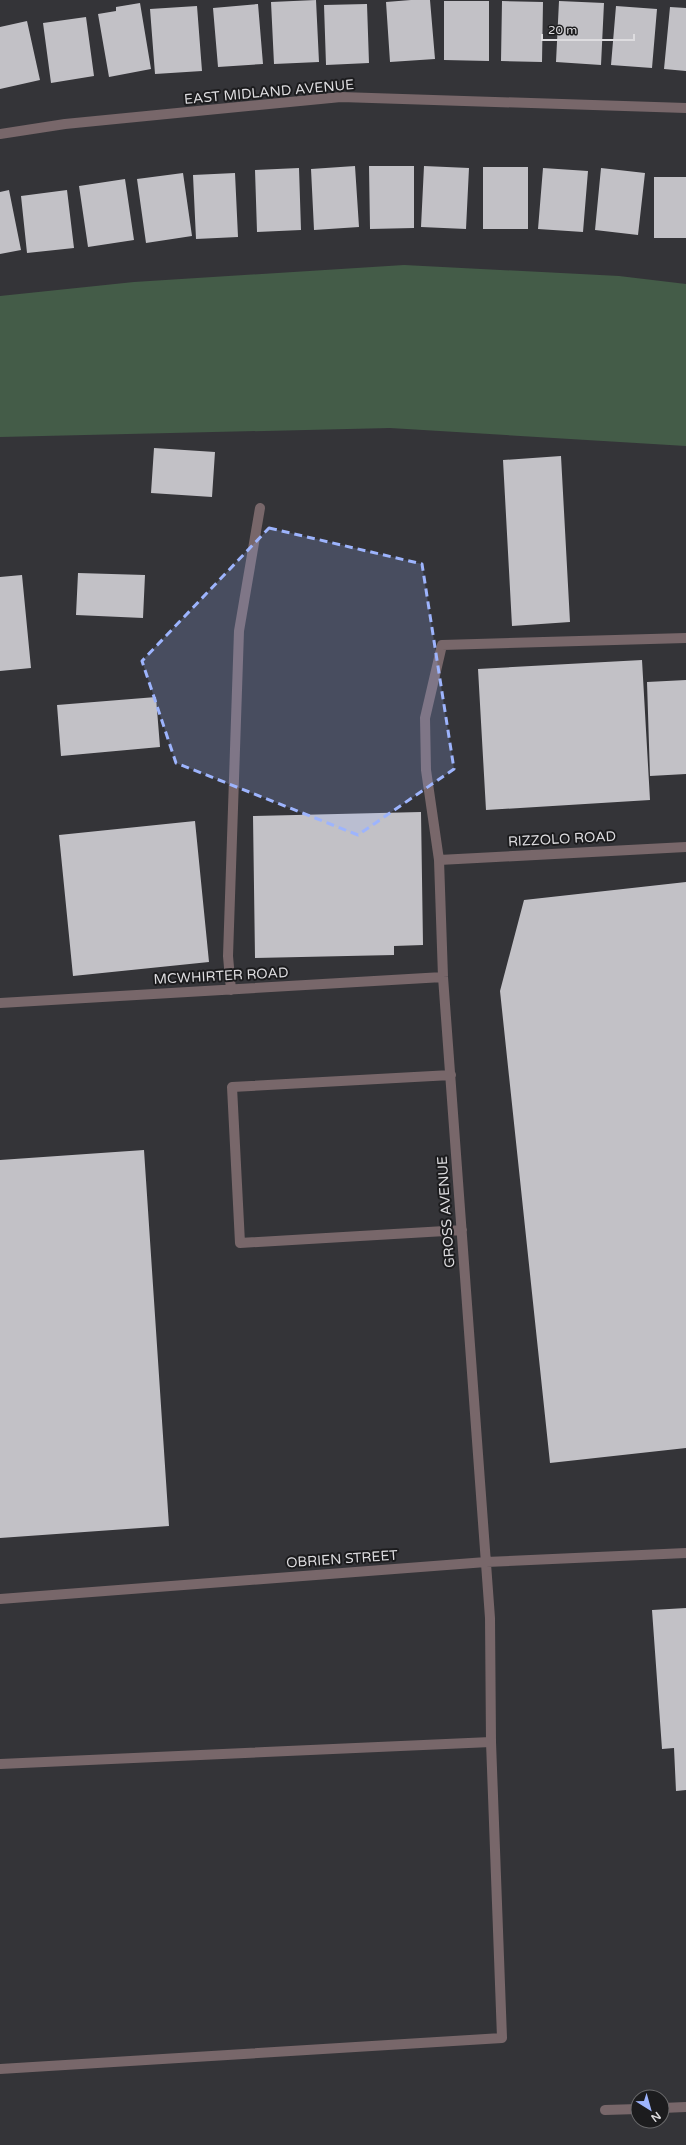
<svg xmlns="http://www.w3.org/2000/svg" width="686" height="2145" viewBox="0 0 686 2145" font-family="'Varela Round',sans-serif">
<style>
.green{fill:#445c48}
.building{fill:#c2c1c6}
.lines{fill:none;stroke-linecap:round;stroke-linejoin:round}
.minor{stroke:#78676a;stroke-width:10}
.marked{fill:#9db4fd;fill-opacity:0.2;stroke:#9db4fd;stroke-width:3;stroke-dasharray:8 5;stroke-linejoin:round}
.labels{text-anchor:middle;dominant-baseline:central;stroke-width:4;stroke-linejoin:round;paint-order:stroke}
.street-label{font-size:14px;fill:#dddcdf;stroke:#1c1c1e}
</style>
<rect width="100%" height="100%" fill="#343438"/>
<!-- green -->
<path class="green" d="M404 265 619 276 686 284V446L390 428 0 437V296L134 282Z"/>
<!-- building -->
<path class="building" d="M316 0 319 62 274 64 271 2Z
M411 0H430L435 59 390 62 386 2Z
M444 1H489V61L444 60Z
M502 1 543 2 542 62 501 61Z
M559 1 604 3 601 65 556 62Z
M140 3 151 69 109 77 98 14 116 11V7Z
M258 4 263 64 218 67 213 8Z
M367 4 369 63 326 65 324 5Z
M197 6 202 71 155 74 150 9Z
M616 6 657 9 652 68 611 65Z
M670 7 686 8V71L664 69Z
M86 17 94 76 51 83 43 23Z
M27 21 40 80 0 89V27Z
M355 166 359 227 314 230 311 169Z
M369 166H414V228L370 229Z
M424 166 469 168 466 229 421 227Z
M483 167H528V229H483Z
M299 168 301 230 257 232 255 170Z
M543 168 588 171 583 232 538 229Z
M601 168 645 173 638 235 595 230Z
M183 173 192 236 146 243 137 179Z
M235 173 238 237 196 239 193 175Z
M654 177H686V238H654Z
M125 179 134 240 88 247 79 186Z
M9 190 21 250 0 254V192Z
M67 190 74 248 27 253 21 196Z
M154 448 215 452 212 497 151 493Z
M561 456 570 622 512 626 503 460Z
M78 573 145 575 143 618 76 615Z
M22 575 31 668 0 671V577Z
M642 660 650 800 486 810 478 669Z
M686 680V774L650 776 647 682Z
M156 697 160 747 61 756 57 705Z
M421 812 423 945 394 946V955L255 958 253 816Z
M195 821 209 962 73 976 59 835Z
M686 882V1448L550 1463 500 991 524 900Z
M144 1150 169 1526 0 1538V1160Z
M686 1608V1790L676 1791 674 1748 662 1749 652 1610Z"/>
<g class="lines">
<!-- minor -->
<path class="minor" d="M0 134 65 124 341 97 686 108
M439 860 686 847
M231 990 228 956 239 631 260 508
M0 1003 443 977
M451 1075 232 1087 240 1243 462 1230
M0 1599 486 1562 686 1553
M0 1764 491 1742
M0 2069 502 2038 491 1742 490 1618 443 977 439 860 426 770 425 718 442 645 686 638
M662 2108 686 2107
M605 2110 638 2109"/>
</g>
<!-- marked area -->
<path class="marked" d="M269 528 422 564 454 769 358 835 176 763 142 661Z"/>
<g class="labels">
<!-- street labels -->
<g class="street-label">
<text transform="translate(269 92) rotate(-5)">EAST MIDLAND AVENUE</text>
<text transform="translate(562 839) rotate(-3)">RIZZOLO ROAD</text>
<text transform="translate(221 976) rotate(-3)">MCWHIRTER ROAD</text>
<text transform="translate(446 1212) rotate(-94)">GROSS AVENUE</text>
<text transform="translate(342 1559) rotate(-4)">OBRIEN STREET</text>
</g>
</g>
<!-- north arrow -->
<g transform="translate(650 2109) rotate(143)"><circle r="19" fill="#1c1c1e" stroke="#69696b"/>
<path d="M0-3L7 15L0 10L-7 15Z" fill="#9db4fd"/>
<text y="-6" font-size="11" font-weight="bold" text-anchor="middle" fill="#dddcdf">N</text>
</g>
<!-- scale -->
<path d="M542 34v6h92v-6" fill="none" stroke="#dddcdf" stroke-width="2"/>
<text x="548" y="34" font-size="12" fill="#dddcdf" stroke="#1c1c1e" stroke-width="3" paint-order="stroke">20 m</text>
</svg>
